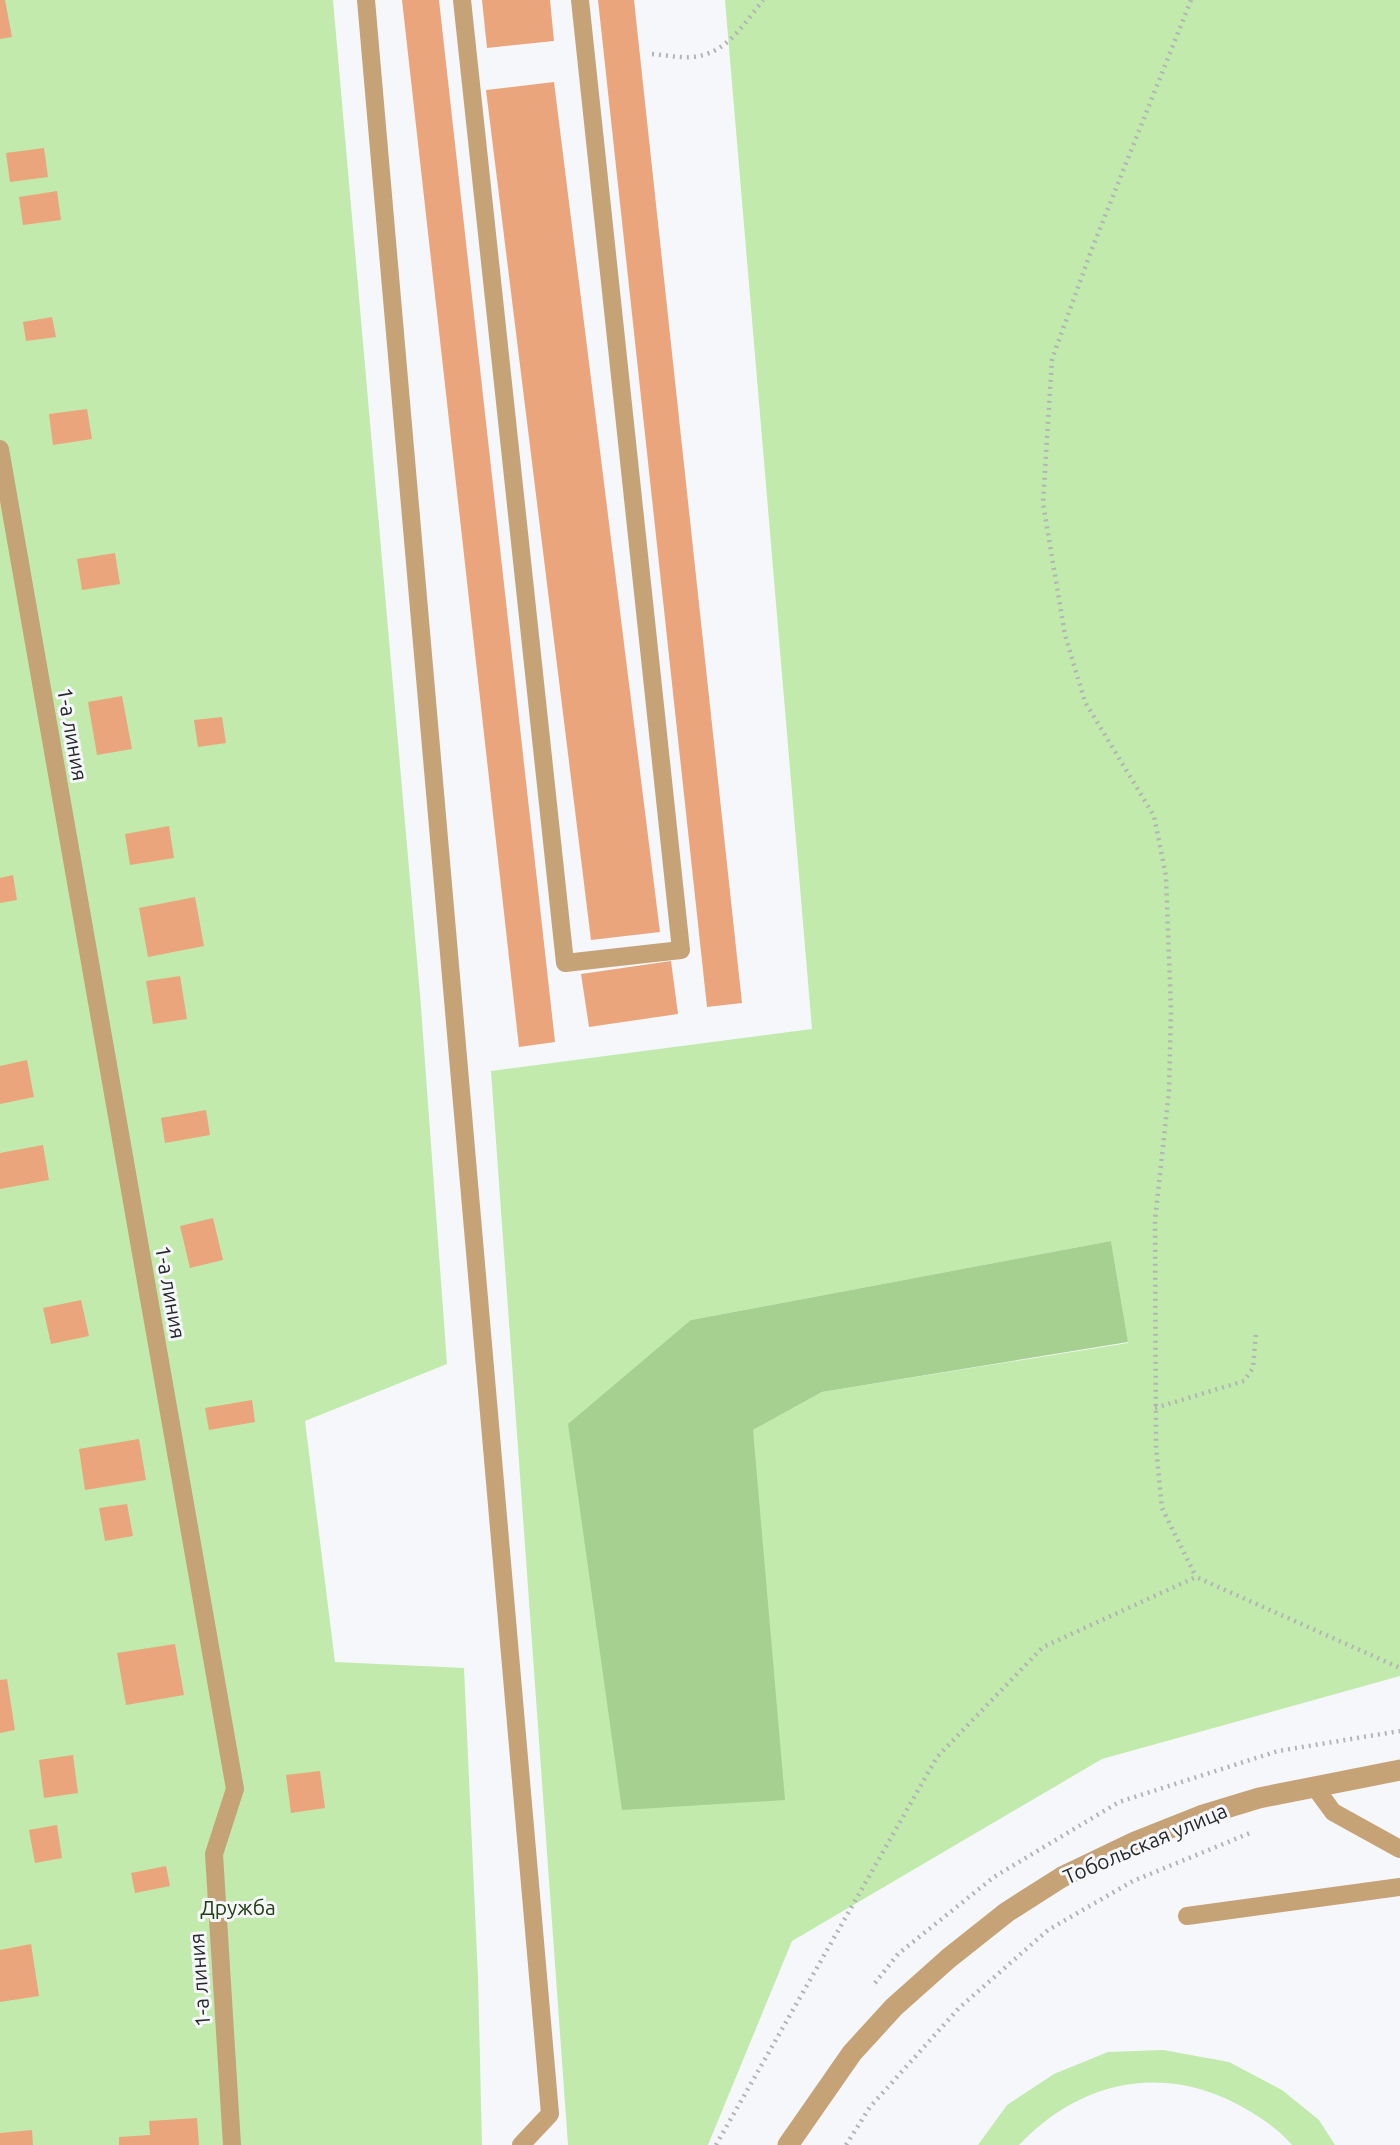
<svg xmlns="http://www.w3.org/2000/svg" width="1400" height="2145" viewBox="0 0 1400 2145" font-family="Ubuntu,sans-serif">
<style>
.green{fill:#c1eaac;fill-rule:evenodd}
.forest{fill:#a5d08f}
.building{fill:#eba57d}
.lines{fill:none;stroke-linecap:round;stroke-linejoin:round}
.path{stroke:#b2b4b6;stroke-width:4.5;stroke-dasharray:2 5;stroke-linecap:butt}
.lane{stroke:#c6a277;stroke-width:18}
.street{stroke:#c6a277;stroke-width:21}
.labels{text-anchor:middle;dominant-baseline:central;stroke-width:6;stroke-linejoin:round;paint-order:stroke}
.street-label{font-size:21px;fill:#272829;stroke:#f5f7fa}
.park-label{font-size:21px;fill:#243f13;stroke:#f5f7fa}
</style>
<rect width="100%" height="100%" fill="#f5f7fa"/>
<!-- green -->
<path class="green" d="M0 0H333L420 994 447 1364 305 1421 335 1662 464 1668 478 1978 482 2145H0Z
M725 0H1400V1676L1102 1759 792 1941 708 2145H568L491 1071 812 1029ZM1111 1241 1128 1343 822 1392 753 1430 691 1320Z
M1163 2050 1229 2062 1282 2090 1319 2120 1335 2145H1292C1280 2131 1267 2122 1251 2112 1171 2062 1083 2077 1019 2145H978L1007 2105 1054 2074 1108 2052Z"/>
<!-- forest -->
<path class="forest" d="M1111 1241 1128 1342 822 1392 753 1430 785 1800 622 1810 568 1424 691 1320Z"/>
<!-- building -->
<path class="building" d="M0 0H5L12 37 0 39Z
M402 0H439L555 1042 519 1047Z
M482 0H550L554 41 487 48Z
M598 0H634L742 1003 707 1007Z
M554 82 660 932 591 940 486 90Z
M44 148 48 177 10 182 6 153Z
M57 191 61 220 23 225 19 197Z
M52 317 56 337 26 341 23 322Z
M87 409 92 439 53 445 49 414Z
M115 553 120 584 82 590 77 559Z
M122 696 132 749 97 755 88 702Z
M222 717 226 743 198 747 194 720Z
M169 826 174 858 130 865 125 834Z
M13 875 17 900 0 903V878Z
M195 897 204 946 148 957 139 908Z
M671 961 678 1014 589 1027 581 974Z
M180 976 187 1019 153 1024 146 981Z
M27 1060 34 1097 0 1104V1066Z
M206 1110 210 1135 165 1143 161 1118Z
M43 1145 49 1180 0 1189V1153Z
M213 1218 223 1260 190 1268 180 1226Z
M81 1300 89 1336 51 1344 43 1308Z
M252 1400 255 1422 209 1430 205 1408Z
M139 1439 146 1480 85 1490 79 1449Z
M127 1504 133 1536 105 1541 99 1508Z
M175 1644 184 1695 126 1705 117 1653Z
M7 1679 15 1730 0 1733V1680Z
M73 1755 78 1793 44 1798 39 1760Z
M320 1771 325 1808 291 1813 286 1775Z
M57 1825 62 1858 35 1863 29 1830Z
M166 1866 170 1886 135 1893 131 1873Z
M31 1944 39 1996 0 2002V1950Z
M197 2118 199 2145H119V2137L150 2135 149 2121Z
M32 2130 33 2145H0V2133Z"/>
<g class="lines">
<!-- path -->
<path class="path" d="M1191 0 1090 254 1052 359 1043 503 1065 635 1085 702 1154 816 1166 876 1171 1011 1169 1091 1155 1220 1156 1447 1162 1508 1196 1577
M652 54C665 55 678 58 691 57 726 55 743 25 763 0
M1155 1408 1244 1381 1253 1368 1256 1333
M875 1983 898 1954 994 1877 1119 1802 1278 1751 1400 1731
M716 2145 937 1757 1043 1647 1196 1577 1400 1668
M846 2145 870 2107 959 2008 1048 1930 1133 1881 1250 1833"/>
<!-- lane -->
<path class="lane" d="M366 0 550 2114 521 2145
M462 0 565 963 681 950 580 0
M0 449 235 1789 214 1854 232 2145
M1314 1786 1333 1812 1400 1849
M1187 1916 1400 1887"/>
<!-- street -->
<path class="street" d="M788 2145 852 2053 894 2007 949 1958 1007 1912 1062 1877 1135 1842 1203 1815 1259 1798 1400 1770"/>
</g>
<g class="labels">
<!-- street labels -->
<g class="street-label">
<text transform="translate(73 734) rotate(80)">1-а линия</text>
<text transform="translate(171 1292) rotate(80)">1-а линия</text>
<text transform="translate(1145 1843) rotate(-23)">Тобольская улица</text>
<text transform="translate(199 1980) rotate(-94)">1-а линия</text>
</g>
<!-- park labels -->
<g class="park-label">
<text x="238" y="1907">Дружба</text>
</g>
</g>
</svg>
